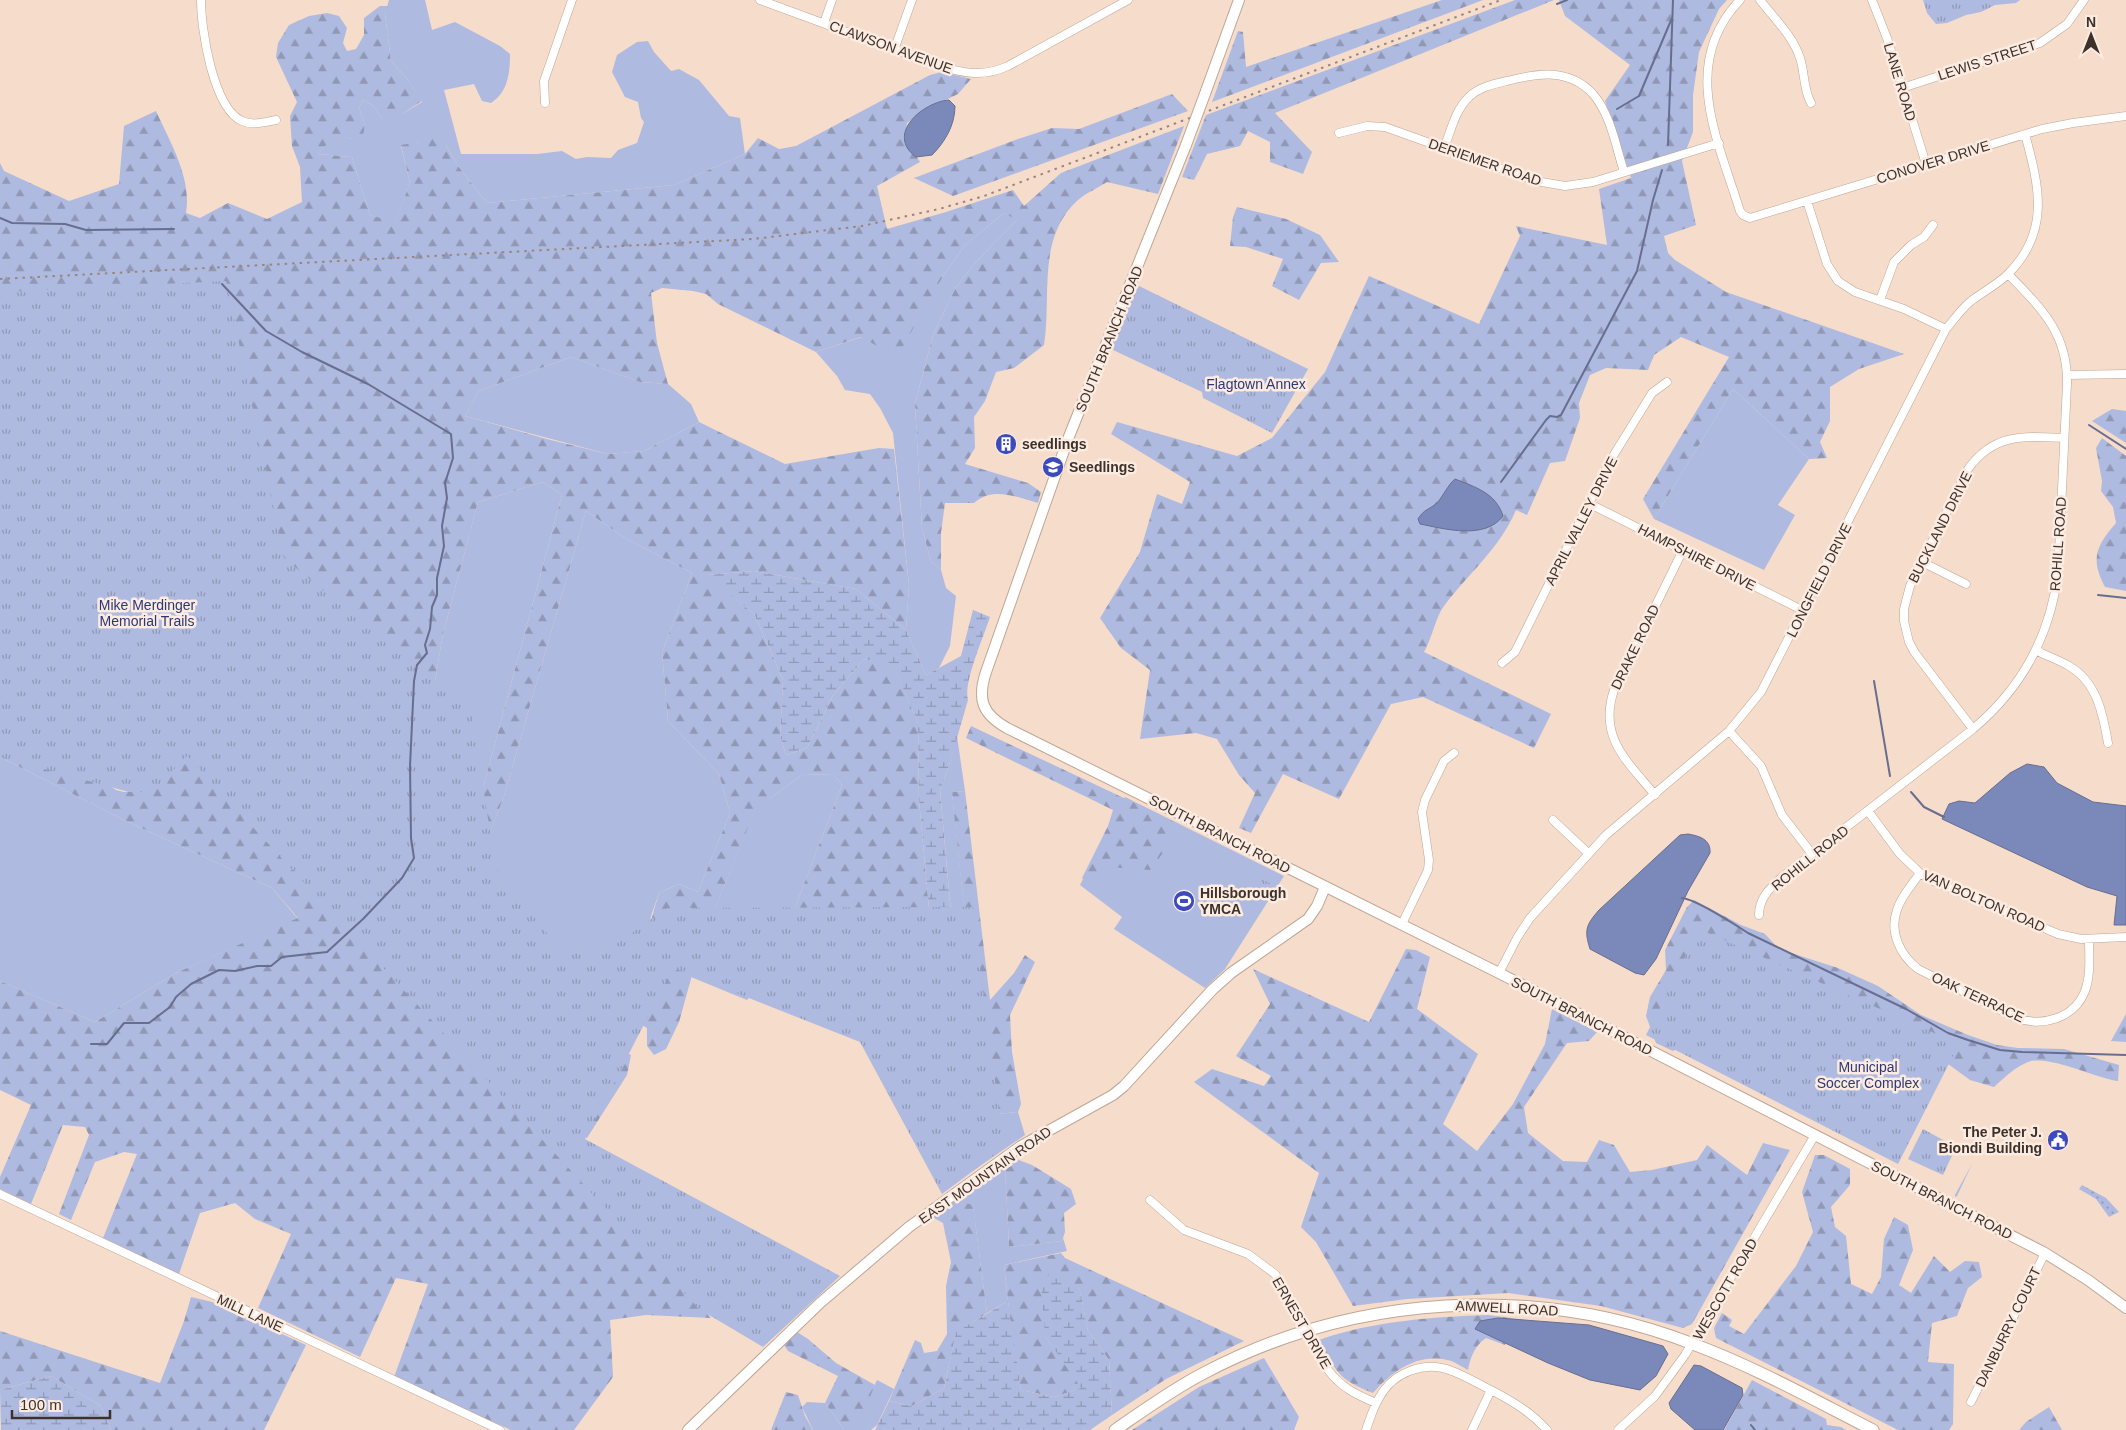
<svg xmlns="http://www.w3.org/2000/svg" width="2126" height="1430" viewBox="0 0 2126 1430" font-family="Helvetica,sans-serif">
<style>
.grass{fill:#afbae0}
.forest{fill:url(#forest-firs);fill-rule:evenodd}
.wetland{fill:url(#wetland-marsh)}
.park{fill:url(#park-tufts)}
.garden{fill:url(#garden-dots)}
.water{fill:#7b88ba;stroke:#686e8f}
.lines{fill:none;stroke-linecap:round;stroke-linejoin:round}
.stream{stroke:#686e8f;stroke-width:2}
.minor-casing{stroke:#bfa695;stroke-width:9}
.tertiary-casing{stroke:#bfa695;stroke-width:12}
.secondary-casing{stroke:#bfa695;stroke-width:13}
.minor{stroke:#fff;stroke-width:8}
.tertiary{stroke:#fff;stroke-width:10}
.secondary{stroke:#fff;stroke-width:11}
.rail{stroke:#98867a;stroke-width:2;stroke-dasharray:2.5 5;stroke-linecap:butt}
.tertiary-bridge-casing{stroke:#bfa695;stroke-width:12;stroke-linecap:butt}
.tertiary-bridge{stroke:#fff;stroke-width:10}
.labels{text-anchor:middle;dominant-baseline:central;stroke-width:5;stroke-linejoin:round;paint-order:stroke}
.street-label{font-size:14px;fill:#3c322b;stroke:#fcebe1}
.park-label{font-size:14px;fill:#2c3775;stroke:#fcebe1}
.poi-label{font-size:14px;font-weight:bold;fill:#3c322b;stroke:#fcebe1;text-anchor:start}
</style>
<defs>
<pattern id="forest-firs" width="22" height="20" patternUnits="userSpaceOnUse" patternTransform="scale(1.25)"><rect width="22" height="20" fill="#afbae0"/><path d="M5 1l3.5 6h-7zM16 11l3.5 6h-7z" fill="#9098b6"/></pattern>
<pattern id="wetland-marsh" width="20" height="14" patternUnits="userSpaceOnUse" patternTransform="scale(1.25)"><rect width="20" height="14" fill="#afbae0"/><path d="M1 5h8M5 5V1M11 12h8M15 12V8" fill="none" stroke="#9098b6"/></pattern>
<pattern id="park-tufts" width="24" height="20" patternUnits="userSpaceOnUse" patternTransform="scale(1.25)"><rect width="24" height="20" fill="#afbae0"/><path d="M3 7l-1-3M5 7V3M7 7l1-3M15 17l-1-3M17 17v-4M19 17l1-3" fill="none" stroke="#9098b6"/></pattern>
<pattern id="garden-dots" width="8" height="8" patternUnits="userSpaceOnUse" patternTransform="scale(1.25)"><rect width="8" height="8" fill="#afbae0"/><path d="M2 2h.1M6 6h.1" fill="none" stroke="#9098b6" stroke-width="1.8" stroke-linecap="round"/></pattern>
</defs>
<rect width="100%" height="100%" fill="#f6dcca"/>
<!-- grass -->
<path class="grass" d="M389 0H425L432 30 455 22 500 46 510 54C510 73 508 92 491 103L482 101 474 84 444 90 461 154H537L562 151 576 159 587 157 611 158 618 150 637 143 644 122 641 118 638 102 625 97 612 72 617 55 637 42 648 41 654 52 671 71 679 69 699 80 729 116 740 118 745 154 674 185 487 203 458 166 445 143 419 142 401 146 410 183 395 223 370 215 352 157 318 154 335 134 351 139 365 125 359 108 363 100 371 104 383 119 402 114 422 102 408 80 391 61 385 14Z
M1004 213 1018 219 974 264 956 287 933 335 915 404 922 529 931 561 941 570 946 588 956 596 950 646 939 668 926 675 906 630 909 585 893 433 880 408 870 394 845 390 837 376 816 352 862 337 943 276 965 245Z
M571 357 640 382 668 384 691 404 699 422 644 451 608 454 465 416 479 391Z
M1733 389 1809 459 1778 505 1795 515 1764 570 1654 519Z
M543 482 562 495 470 836 484 848 504 796 586 511 625 538 692 573 662 652 668 721 719 774 730 813 698 892 679 884 659 893 651 916 644 980 634 994 554 993 512 941 453 855 426 840 428 722 443 634 478 502Z
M957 736 965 791 952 792 986 1115 1018 1112 1025 1135 974 1170 940 790 948 769Z
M0 757 128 822 272 888 298 919 176 973 95 1022 0 981Z
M803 774 834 775 842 785 769 975 747 1000 691 977 701 943 758 802 772 797Z
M1125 797 1284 876 1225 969 1205 988 1114 929 1122 917 1080 885Z
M1972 1164 1957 1196 1955 1197V1195Z
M1005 1167 1009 1247 1062 1241 1063 1238 1067 1251 1004 1265 1008 1301 987 1313 973 1206 954 1200Z
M877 1380 894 1389 877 1425 871 1430H813L802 1407 807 1402 825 1403 843 1428 865 1406Z"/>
<!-- forest -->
<path class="forest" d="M1442 0H1483L1212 102 1238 31 1243 32 1246 67Z
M1515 0H1554L1275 113 1312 152 1303 174 1270 162V142L1248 131 1240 146 1207 154 1194 180 1182 177 1206 115Z
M1559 0H1727L1719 9 1699 52 1693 95V132L1682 161 1696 225 1664 236 1668 253 1675 260 1726 292 1904 354 1859 369 1830 387V421L1820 442 1827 458 1809 459 1733 389 1654 519 1643 499 1729 357 1681 337 1654 355 1648 370 1606 368 1590 375 1579 403 1580 418 1565 461 1550 463 1527 515 1516 510C1500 548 1468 574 1444 606 1436 616 1432 638 1424 652L1551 714 1534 748 1423 697 1391 704 1339 799 1283 774 1251 833 1239 828 1255 793 1239 775 1217 739 1196 733 1140 739 1150 670 1121 648 1100 618 1140 552 1157 494 1182 504 1190 482 1111 434 1117 422 1237 456 1272 438 1325 372 1369 276 1479 324 1520 236 1516 226 1607 245 1599 189 1631 178 1605 101 1630 65 1565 16Z
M380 6H388L385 14 391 61 408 80 422 101 402 114 397 124 383 119 371 104 363 100 359 108 365 125 363 135 351 139 335 135 318 154 352 157 370 215 395 222 410 183 401 145 419 142 431 131 445 143 458 166 487 203 674 185 745 154 758 138 779 149 796 146 930 75 942 72 971 79 958 94 925 110 907 123 905 138 920 162 877 186 887 229 946 212 1013 190 1024 206 1061 173 1184 126 1158 194 1107 182C1098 188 1086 193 1078 200 1036 238 1052 296 1044 345L1014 368 996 372 985 401 974 417 975 448 965 464 1028 483 1041 492 1038 503C1016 497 993 486 974 503H945L941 533V570L931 561 922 529 915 404 933 335 956 287 974 264 1017 220 1004 213 965 245 943 276 897 357 861 337 816 352 718 304 706 294 693 291 662 288 651 293 657 343 668 384 640 382 571 357 479 391 465 416 547 439 608 454 644 451 699 422 785 464 879 448 894 449 909 585 906 630 856 589 754 571 707 575 754 614 773 656 783 680 780 735 786 755 807 748 833 695 864 659 893 664 918 723 919 800 944 1070 949 1094 932 1084 905 1096 887 1053 825 1024 820 1010 786 996 769 975 842 785 834 775 803 774 772 797 758 803 701 943 679 1022 666 1049 654 1055 647 1046V1028L629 1017 622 1029 605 1034 611 1046 631 1055 627 1075 587 1138 579 1134 182 685 204 643 224 587 235 491 239 418 233 382 221 367 201 357 144 350 98 349 51 327 0 318V163L4 171 69 201 119 184 124 126 156 111C170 142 192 178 186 213L200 218 228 203 267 219 302 202 300 167 292 146 290 116 297 102 276 57 278 43 289 25 309 16 327 13 339 16 347 28 343 43 347 51 356 49 364 35V18ZM543 482 562 495 470 836 484 849 504 796 586 511 625 538 692 573 662 652 668 721 719 774 730 813 698 892 679 884 659 893C653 912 648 931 645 950 643 972 647 975 634 994L554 993 512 941 453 855 426 840 428 722 443 634 478 502Z
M1172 94 1188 111 953 196 914 178 1018 139 1052 128 1079 129Z
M1237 207 1286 219 1320 235 1339 262 1321 263 1299 300 1272 286 1283 259 1246 247 1230 246 1233 217Z
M2112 409 2126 411V443L2092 421Z
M2102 438 2126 456V591L2105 587C2090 559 2096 546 2116 523L2113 507 2101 491 2102 481 2096 448Z
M177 713 711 1318 646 1315 610 1320 613 1377 574 1430H511L394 1377 428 1284 396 1278 360 1357 258 1308 291 1234 255 1219 235 1203 200 1213 179 1274 103 1238 137 1154 124 1152 95 1162 71 1220 59 1214 89 1135 85 1127 63 1125 31 1204 0 1189V1177L31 1105 0 1090V981L95 1022 176 973 298 918 272 888 128 822 0 757ZM61 753 138 791 124 792 116 790Z
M971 726 1179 824 1181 829 1150 870 1109 867 1089 886 1082 878 1108 826 1113 810 966 738Z
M965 791 990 1000 1014 973 1025 955 1035 962 1010 1015 1012 1052 1021 1104 1018 1112 986 1115 954 814 952 792Z
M1694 900 1741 925 1765 934 1779 949 1838 968 1878 986 1921 1015 1968 1035 1997 1045 2018 1048 2064 1049 2119 1065 2118 1081C2096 1078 2047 1054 2028 1062 2015 1067 2004 1078 1994 1087L1970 1080 1944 1061 1680 1047 1673 1051 1656 1043 1646 1016 1650 997 1666 970 1665 950 1687 907Z
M1406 949 1416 950 1430 957 1417 1009 1478 1054 1443 1124 1477 1151 1513 1104 1545 1044 1552 1009 1597 1032 1589 1041 1567 1043 1524 1107 1528 1133 1563 1161 1587 1162 1599 1140 1614 1145 1630 1172 1652 1170 1697 1160 1707 1145 1747 1175 1763 1143 1790 1150 1692 1324 1683 1328 1601 1306 1508 1293 1407 1299 1353 1306 1316 1242 1301 1227 1319 1173 1194 1082 1212 1069 1264 1086 1271 1076 1236 1056 1270 1004 1253 969 1369 1022Z
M2126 1014V1042L2111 1041Z
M1815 1155H1824L1850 1169V1185L1831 1207 1835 1227 1846 1236 1851 1284 1872 1294 1881 1277 1884 1239 1894 1217 1908 1225 1913 1250 1899 1285 1911 1293 1934 1256 1950 1272 1965 1261 1979 1262 1982 1277 1968 1288 1957 1316 1932 1323 1928 1362 1954 1364 1953 1424 1949 1430H1898L1716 1338 1714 1328 1722 1313 1732 1320 1729 1326 1744 1334 1796 1266 1813 1232 1802 1192Z
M1016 1159 1032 1165 1071 1189 1076 1204 1064 1213 1065 1232 1062 1241 1009 1247 1005 1167Z
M954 1200 973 1205 987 1313 956 1333 944 1388 912 1406 889 1401 915 1340 921 1343 924 1353 937 1351 947 1334 946 1286 951 1262 943 1223 932 1217Z
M1061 1253 1065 1258 1244 1341 1166 1379 1112 1415 1109 1360 1088 1331 1079 1287 1045 1336 1082 1388 1054 1397 1021 1390 1011 1328 1004 1265Z
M191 1297 212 1302 306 1345 264 1430H111L101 1406 51 1376 0 1390V1331L160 1383 184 1321Z
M1488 1315 1541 1322 1508 1329 1505 1345 1486 1338C1475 1345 1470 1358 1468 1370 1462 1367 1454 1361 1447 1360 1416 1353 1392 1372 1373 1393 1337 1379 1337 1372 1319 1340 1373 1321 1432 1317 1488 1315Z
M797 1332 808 1339 836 1363 875 1385 857 1427 843 1428 825 1403 838 1376 788 1351 784 1345Z
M1264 1358 1299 1417 1294 1430H1132L1199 1387Z
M1752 1380 1826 1419 1827 1425 1841 1427 1846 1430H1724Z
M786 1392 798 1395 805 1416 813 1430H771Z
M2049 1407 2062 1430H2019L2026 1422Z"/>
<!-- wetland -->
<path class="wetland" d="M754 571 856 589 906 630 926 675 961 656 973 610 990 617C984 636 963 683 968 700L948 769 940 790 967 1095 944 1070 919 800 918 723 893 665 864 659 833 695 807 748 786 755 780 735 783 680 773 656 754 614 706 575Z
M1051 1271 1079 1286 1088 1331 1109 1360 1112 1415 1090 1430H875L889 1401 912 1406 944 1388 956 1332 1008 1301 1021 1390 1054 1397 1081 1388 1045 1336 1041 1284Z
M51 1376 101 1406 111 1430H1L0 1390Z"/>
<!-- park -->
<path class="park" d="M1923 0H2020L2016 3 1995 5 1981 12 1966 15 1947 23 1936 24 1927 13Z
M226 281 284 558 471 713 496 868 560 950 612 947 667 908 972 907 1004 1148 942 1194 860 1042 673 968 585 1139 840 1276 763 1347 699 1309 187 756 152 792H129L0 757V292Z
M1137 285 1308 369 1272 433 1203 398 1202 392 1111 349Z
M1252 875 1272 884 1268 890 1249 900 1241 895Z
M1699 929 1959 1044 1898 1164 1646 1035Z
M1923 1129 1956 1147 1943 1175 1908 1159Z"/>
<!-- garden -->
<path class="garden" d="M2082 1185 2106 1198 2119 1212 2109 1217 2096 1199 2079 1189Z"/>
<!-- water -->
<path class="water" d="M949 100 955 106C955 125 945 142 932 155L916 157C885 134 923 102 949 100Z
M1455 479C1475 487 1496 493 1503 516 1485 540 1445 529 1420 524L1418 519C1424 509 1429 510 1437 503 1444 495 1447 486 1455 479Z
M2027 764 2044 767 2057 783 2093 802 2126 806V925H2114L2117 896 2087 887 1942 819 1949 804 1959 801 1975 803 2010 773Z
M1688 834C1699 836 1711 839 1710 853L1688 891 1656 959 1644 975 1635 973 1590 949C1584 930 1586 925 1599 910L1680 835Z
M1498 1318 1589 1325 1663 1346 1668 1354 1656 1376 1640 1390 1590 1380 1548 1363 1475 1329 1480 1321Z
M1694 1365 1701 1366 1742 1388 1743 1395 1723 1430H1695L1671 1409 1669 1403Z"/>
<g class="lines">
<!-- stream -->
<path class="stream" d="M1557 4 1567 0
M1617 109 1639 96 1672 18
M1668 145 1673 0
M0 218 12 223 65 224 86 230 174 229
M2089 425 2126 449
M1501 482 1546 420 1550 416 1557 417 1561 415 1637 271 1653 200 1662 170
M2098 595 2126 598
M1874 681 1890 776
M1911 792 1924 807 1944 817
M1682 898C1695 899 1736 925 1748 933L1906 1009 1948 1033 1968 1040 2000 1050 2022 1052 2126 1055
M91 1044H107L124 1023H149L170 1007 176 997 191 984 219 970 235 971 257 966H271L282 957 327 952 363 919 402 878 414 858 411 838 410 766 414 681 417 665 427 653 425 645 430 629 432 607 437 595V578L444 546 442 526 447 498 445 483 453 458 451 434 368 384 302 352 266 331 222 284
M1751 1425 1755 1430"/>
<!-- minor casing -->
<g class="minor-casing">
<path id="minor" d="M201 0C201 29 213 108 242 121 253 126 265 122 276 120
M760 0 934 64C961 73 982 78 1008 66L1128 0
M1740 0C1679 64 1718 140 1740 211L1743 215 1750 218 2042 129 2073 123 2126 116
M1760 0C1774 18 1793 36 1800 58 1805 73 1803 89 1811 103
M1872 0 1887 38 1926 164
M824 23 832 0
M894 50 912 0
M1902 88 2040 43 2067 24 2084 0
M545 103 544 81 572 0
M1339 133 1367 126 1385 127 1536 181 1565 186 1593 182 1719 143
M1444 148C1451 131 1455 110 1469 97 1479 87 1494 84 1507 81 1538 73 1569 68 1593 94 1611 115 1616 147 1624 172
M1807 201 1827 264 1838 281 1855 292 1904 309 1946 329
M1880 300 1894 262 1911 245 1924 237 1933 225
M2067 375 2126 374
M1590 504 1804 611
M1922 562 1966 584
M2037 651C2047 656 2059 660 2069 666 2097 682 2103 714 2108 743
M1502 663 1515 652 1610 461 1652 393 1667 382
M1973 729 1915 653 1909 642 1904 621V609L1910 586 1968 469C1994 433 2024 436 2064 438
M1729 731 1761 766 1782 815 1812 854
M1655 795C1627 761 1598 737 1614 690L1683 550
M1868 811 1900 854 1920 873 1931 880 2058 934 2081 939 2126 937
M1553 820 1588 853
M1920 873C1912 885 1901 896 1897 910 1889 932 1900 955 1918 969L2016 1018C2042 1027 2074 1019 2085 991 2091 975 2089 956 2089 940
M1759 915C1759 898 1770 888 1782 877L1973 729C2022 688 2050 636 2058 573L2067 384C2068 333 2041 308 2008 274
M1402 924 1428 870 1429 860 1422 812 1425 800 1444 761 1454 753
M1499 973 1517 938 1530 918 1606 835 1729 731 1761 692 1946 329C1954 320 1961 309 1971 301 1983 292 1998 284 2008 274 2051 231 2039 186 2025 134
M0 1194 500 1430
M1150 1200 1184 1230 1248 1254 1275 1274 1286 1291 1328 1370C1342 1388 1355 1394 1376 1403
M1971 1402 2045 1253
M1366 1430C1370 1419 1373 1408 1379 1398 1393 1372 1425 1360 1452 1371 1463 1375 1473 1381 1483 1386 1507 1398 1529 1410 1547 1430
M1472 1430 1491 1390
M1618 1430 1655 1396 1685 1355 1815 1135"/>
</g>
<!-- tertiary casing -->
<g class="tertiary-casing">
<path id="tertiary" d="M1206 91 1239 0
M1186 145 1068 439 986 672C977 699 982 714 1007 728L1499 973 2045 1253 2088 1280 2126 1308
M688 1430 820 1303 909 1227 1021 1146 1113 1095 1124 1086 1212 990 1231 973 1308 919 1317 906 1325 887"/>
</g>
<!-- secondary casing -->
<g class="secondary-casing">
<path id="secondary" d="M1115 1430C1144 1410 1173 1389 1204 1373 1354 1294 1536 1283 1693 1344 1755 1367 1814 1400 1873 1430"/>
</g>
<!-- minor -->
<use href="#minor" class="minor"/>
<!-- tertiary -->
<use href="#tertiary" class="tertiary"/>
<!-- secondary -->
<use href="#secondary" class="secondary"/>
<!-- rail -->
<path class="rail" d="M0 279 753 239 862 226 939 209 984 196 1501 0"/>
<!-- tertiary-bridge casing -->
<g class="tertiary-bridge-casing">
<path id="tertiary-bridge" d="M1186 145 1206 91"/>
</g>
<!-- tertiary-bridge -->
<use href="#tertiary-bridge" class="tertiary-bridge"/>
</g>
<!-- icons -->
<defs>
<g id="building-disc" transform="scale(1.125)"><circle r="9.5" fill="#3c4abe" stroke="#fcebe1"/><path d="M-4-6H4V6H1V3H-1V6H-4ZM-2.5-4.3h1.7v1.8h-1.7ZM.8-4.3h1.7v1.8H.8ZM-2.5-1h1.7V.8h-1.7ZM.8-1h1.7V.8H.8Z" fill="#fff"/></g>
<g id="school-disc" transform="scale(1.125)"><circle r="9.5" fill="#3c4abe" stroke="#fcebe1"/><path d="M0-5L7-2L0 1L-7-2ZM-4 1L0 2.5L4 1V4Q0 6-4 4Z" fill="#fff"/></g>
<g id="stadium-disc" transform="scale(1.125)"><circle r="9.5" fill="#3c4abe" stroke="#fcebe1"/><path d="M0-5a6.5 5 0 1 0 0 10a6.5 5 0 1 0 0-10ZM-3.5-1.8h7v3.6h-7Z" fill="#fff"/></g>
<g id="civic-disc" transform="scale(1.125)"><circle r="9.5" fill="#3c4abe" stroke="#fcebe1"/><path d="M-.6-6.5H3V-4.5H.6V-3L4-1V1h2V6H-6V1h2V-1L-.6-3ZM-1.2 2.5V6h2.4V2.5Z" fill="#fff"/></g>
</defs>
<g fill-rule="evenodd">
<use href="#building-disc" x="1006" y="444"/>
<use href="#school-disc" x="1053" y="467"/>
<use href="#stadium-disc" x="1184" y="901"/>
<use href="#civic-disc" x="2058" y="1140"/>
</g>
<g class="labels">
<!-- street labels -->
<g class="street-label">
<text transform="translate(891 47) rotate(20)">CLAWSON AVENUE</text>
<text transform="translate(1987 60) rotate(-18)">LEWIS STREET</text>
<text transform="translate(1900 82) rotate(73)">LANE ROAD</text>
<text transform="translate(1485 162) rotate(19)">DERIEMER ROAD</text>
<text transform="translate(1933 162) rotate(-17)">CONOVER DRIVE</text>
<text transform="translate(1109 339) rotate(-68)">SOUTH BRANCH ROAD</text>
<text transform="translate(1581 521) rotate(-63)">APRIL VALLEY DRIVE</text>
<text transform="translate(1940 527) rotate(-63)">BUCKLAND DRIVE</text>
<text transform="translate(2058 544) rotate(-86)">ROHILL ROAD</text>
<text transform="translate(1697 557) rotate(27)">HAMPSHIRE DRIVE</text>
<text transform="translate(1819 580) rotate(-63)">LONGFIELD DRIVE</text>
<text transform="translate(1635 647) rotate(-64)">DRAKE ROAD</text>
<text transform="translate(1220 834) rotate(27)">SOUTH BRANCH ROAD</text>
<text transform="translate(1810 858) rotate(-39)">ROHILL ROAD</text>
<text transform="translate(1984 901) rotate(24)">VAN BOLTON ROAD</text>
<text transform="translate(1978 997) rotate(25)">OAK TERRACE</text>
<text transform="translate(1582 1016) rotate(27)">SOUTH BRANCH ROAD</text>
<text transform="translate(985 1175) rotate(-35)">EAST MOUNTAIN ROAD</text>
<text transform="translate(1942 1200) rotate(27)">SOUTH BRANCH ROAD</text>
<text transform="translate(1725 1289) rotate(-60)">WESCOTT ROAD</text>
<text transform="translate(1507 1308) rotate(3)">AMWELL ROAD</text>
<text transform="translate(250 1313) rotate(25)">MILL LANE</text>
<text transform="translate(1302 1323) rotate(60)">ERNEST DRIVE</text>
<text transform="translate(2008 1327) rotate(-64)">DANBURRY COURT</text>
</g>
<!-- park labels -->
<g class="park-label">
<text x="1256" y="384">Flagtown Annex</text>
<text x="147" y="605">Mike Merdinger<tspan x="147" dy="16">Memorial Trails</tspan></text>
<text x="1868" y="1067">Municipal<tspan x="1868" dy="16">Soccer Complex</tspan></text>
</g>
<!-- poi labels -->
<g class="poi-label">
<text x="1022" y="444">seedlings</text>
<text x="1069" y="467">Seedlings</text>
<text x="1200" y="893">Hillsborough<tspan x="1200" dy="16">YMCA</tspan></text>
<text x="2042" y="1132" text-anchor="end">The Peter J.<tspan x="2042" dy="16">Biondi Building</tspan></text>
</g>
</g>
<!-- north arrow -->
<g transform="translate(2091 35)" stroke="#fcebe1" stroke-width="4" paint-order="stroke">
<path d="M0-4L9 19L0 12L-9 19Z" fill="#3c322b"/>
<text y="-8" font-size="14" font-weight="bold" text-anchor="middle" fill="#3c322b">N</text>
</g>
<!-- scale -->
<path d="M12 1410v8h98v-8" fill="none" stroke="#3c322b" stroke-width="2.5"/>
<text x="20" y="1410" font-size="15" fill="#3c322b" stroke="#fcebe1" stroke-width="4" paint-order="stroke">100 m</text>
</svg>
